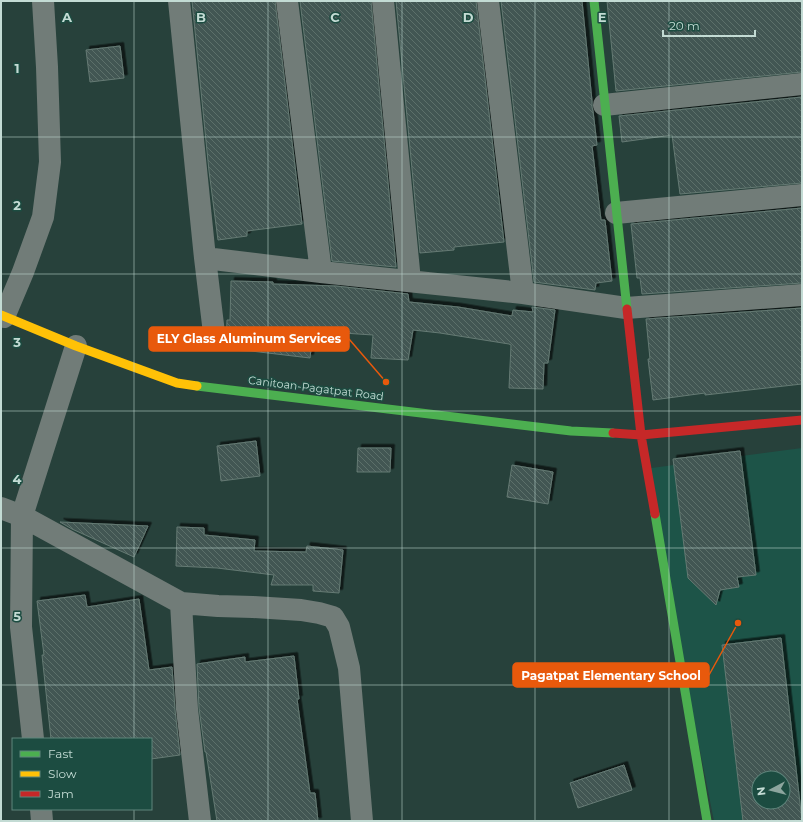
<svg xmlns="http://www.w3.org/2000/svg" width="803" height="822" viewBox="0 0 803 822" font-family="Montserrat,sans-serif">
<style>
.built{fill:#1d5448;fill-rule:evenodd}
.building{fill:url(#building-back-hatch);stroke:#657a74;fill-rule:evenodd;filter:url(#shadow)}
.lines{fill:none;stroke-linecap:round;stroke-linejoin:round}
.street{stroke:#717c78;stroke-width:22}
.fast{stroke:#4caf50;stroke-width:9}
.slow{stroke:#ffc107;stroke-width:9}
.jam{stroke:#c62828;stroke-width:9}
.grid{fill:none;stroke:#c3dbd4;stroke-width:1;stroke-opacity:0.55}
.labels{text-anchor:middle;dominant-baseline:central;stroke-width:3;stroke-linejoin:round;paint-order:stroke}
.street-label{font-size:11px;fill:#c3dbd4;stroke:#1c4c41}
.grid-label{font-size:13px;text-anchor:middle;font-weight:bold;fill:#c3dbd4;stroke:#1c4c41;stroke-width:3;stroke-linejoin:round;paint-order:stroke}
.leader{fill:none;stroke:#e8590c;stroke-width:1.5}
.callout-dot{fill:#e8590c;stroke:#1c4c41;stroke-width:1.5}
.callout{fill:#e8590c;stroke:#e8590c;stroke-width:1.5}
.callout-label{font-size:12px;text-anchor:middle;font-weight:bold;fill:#fff}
</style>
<defs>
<pattern id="building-back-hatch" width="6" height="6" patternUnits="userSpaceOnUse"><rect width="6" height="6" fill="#425752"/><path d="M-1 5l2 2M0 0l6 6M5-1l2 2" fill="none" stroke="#5c6f6a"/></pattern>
<filter id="shadow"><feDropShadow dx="3.5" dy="-3.5" stdDeviation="0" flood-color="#0009"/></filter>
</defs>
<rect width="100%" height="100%" fill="#27413b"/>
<!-- built -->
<path class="built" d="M802 448V821H714L644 469ZM759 778H783V802H759Z"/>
<!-- building -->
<path class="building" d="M192 1H275L302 224 247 231V236L218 240 209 171Z
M300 1H371L396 267 332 261Z
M396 1H476L504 242 454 247V250L420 253Z
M501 1H582L592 101V107L593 111 597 145 592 146 601 220H605L612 281 596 283 595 290 534 282Z
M607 1H802V72L616 91Z
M120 46 124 78 90 82 86 50Z
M802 97V183L680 194 672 135 622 142 619 116Z
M802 208V283L642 294 640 278H637L631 224Z
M231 281 273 282V284L336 286 408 294 409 302 458 307 512 316 513 310 533 312 532 307 555 310 548 363H544L543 389 509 388 511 345 509 344 440 333 413 330 408 360 371 358 373 335 313 331 310 358 251 351 226 350 227 320H230Z
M802 308V384L705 395V393L653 400 648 359H650L646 319Z
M256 441 260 476 221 481 217 446Z
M358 448H391L390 472H357Z
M740 451 756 575 737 577 739 587 720 590 716 605 688 578 673 459Z
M512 465 553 472 548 504 507 497Z
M60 522 148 526 134 557 72 529Z
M177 527 204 528V535L255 540 254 551 306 552 307 546 343 550 339 593 313 591V585H271L274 575 217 568 176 566Z
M85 595 87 607 139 599 149 670 172 667 175 710 180 755 151 759V739H51L42 655H44L37 601Z
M781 638 802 821H743L722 645ZM759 778H783V802H759Z
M294 656 299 699H297L310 793H315L318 821H217L206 752H205L199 708 197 664 245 657V662Z
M624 765 632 790 578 808 570 783Z"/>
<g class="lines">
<!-- street -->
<path class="street" d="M179 1 205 258 214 333
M287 1 321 272
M383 1 410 281
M488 1 523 293
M604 105 802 84
M616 213 802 195
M205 258 321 272 523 293 626 308 802 295
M4 317 23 272 43 217 50 162 47 67 43 1
M1 508 22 516 181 603 218 606 253 607 301 610 319 613 333 617 339 627 349 668 362 821
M181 603 187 709 200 821
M33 739 21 627 22 516 76 346
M41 809 42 821"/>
<!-- fast -->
<path class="fast" d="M594 1 627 309
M197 386 571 431 613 433
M655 514 707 821"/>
<!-- slow -->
<path class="slow" d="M1 315 76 346 177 383 197 386"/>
<!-- jam -->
<path class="jam" d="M627 309 641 435 655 514
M613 433 641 435 802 420"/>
</g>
<!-- grid -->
<path class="grid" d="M134 1V739M268 1V821M402 1V821M535 1V821M669 1V821M1 137H802M1 274H802M1 411H802M1 548H802M1 685H802M134 809V821"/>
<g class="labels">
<!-- street labels -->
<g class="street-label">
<text transform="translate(316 388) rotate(7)">Canitoan-Pagatpat Road</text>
</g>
</g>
<g class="grid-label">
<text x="67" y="22">A</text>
<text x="201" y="22">B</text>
<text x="335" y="22">C</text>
<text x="468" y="22">D</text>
<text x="602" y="22">E</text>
<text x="17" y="73">1</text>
<text x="17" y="210">2</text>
<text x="17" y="347">3</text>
<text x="17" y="484">4</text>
<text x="17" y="621">5</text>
</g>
<!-- callouts -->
<path class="leader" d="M386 382L349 339M738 623L709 675"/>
<g class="callout-dot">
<circle cx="386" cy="382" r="4"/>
<circle cx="738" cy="623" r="4"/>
</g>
<g class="callout">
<rect x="149" y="327" width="200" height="24" rx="4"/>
<rect x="513" y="663" width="196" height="24" rx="4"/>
</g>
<g class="callout-label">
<text x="249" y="343">ELY Glass Aluminum Services</text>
<text x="611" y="680">Pagatpat Elementary School</text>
</g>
<!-- border -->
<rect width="803" height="822" fill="none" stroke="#c3dbd4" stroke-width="4"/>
<!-- legend -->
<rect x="12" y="738" width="140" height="72" fill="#1c4c41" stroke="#5f857c"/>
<rect x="20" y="751" width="20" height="6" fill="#4caf50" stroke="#5f857c"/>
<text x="48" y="758" font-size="12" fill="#c3dbd4">Fast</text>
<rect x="20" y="771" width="20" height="6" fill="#ffc107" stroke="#5f857c"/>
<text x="48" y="778" font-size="12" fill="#c3dbd4">Slow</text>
<rect x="20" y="791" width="20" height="6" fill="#c62828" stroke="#5f857c"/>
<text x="48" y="798" font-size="12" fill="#c3dbd4">Jam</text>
<!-- north arrow -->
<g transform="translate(771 790) rotate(263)"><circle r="19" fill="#1c4c41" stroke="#5f857c"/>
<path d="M0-3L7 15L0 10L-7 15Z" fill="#8ca59e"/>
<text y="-6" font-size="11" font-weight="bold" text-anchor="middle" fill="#c3dbd4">N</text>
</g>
<!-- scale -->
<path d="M663 30v6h92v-6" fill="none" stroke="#c3dbd4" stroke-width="2"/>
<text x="669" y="30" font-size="12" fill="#c3dbd4" stroke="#1c4c41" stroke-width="3" paint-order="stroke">20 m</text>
</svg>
